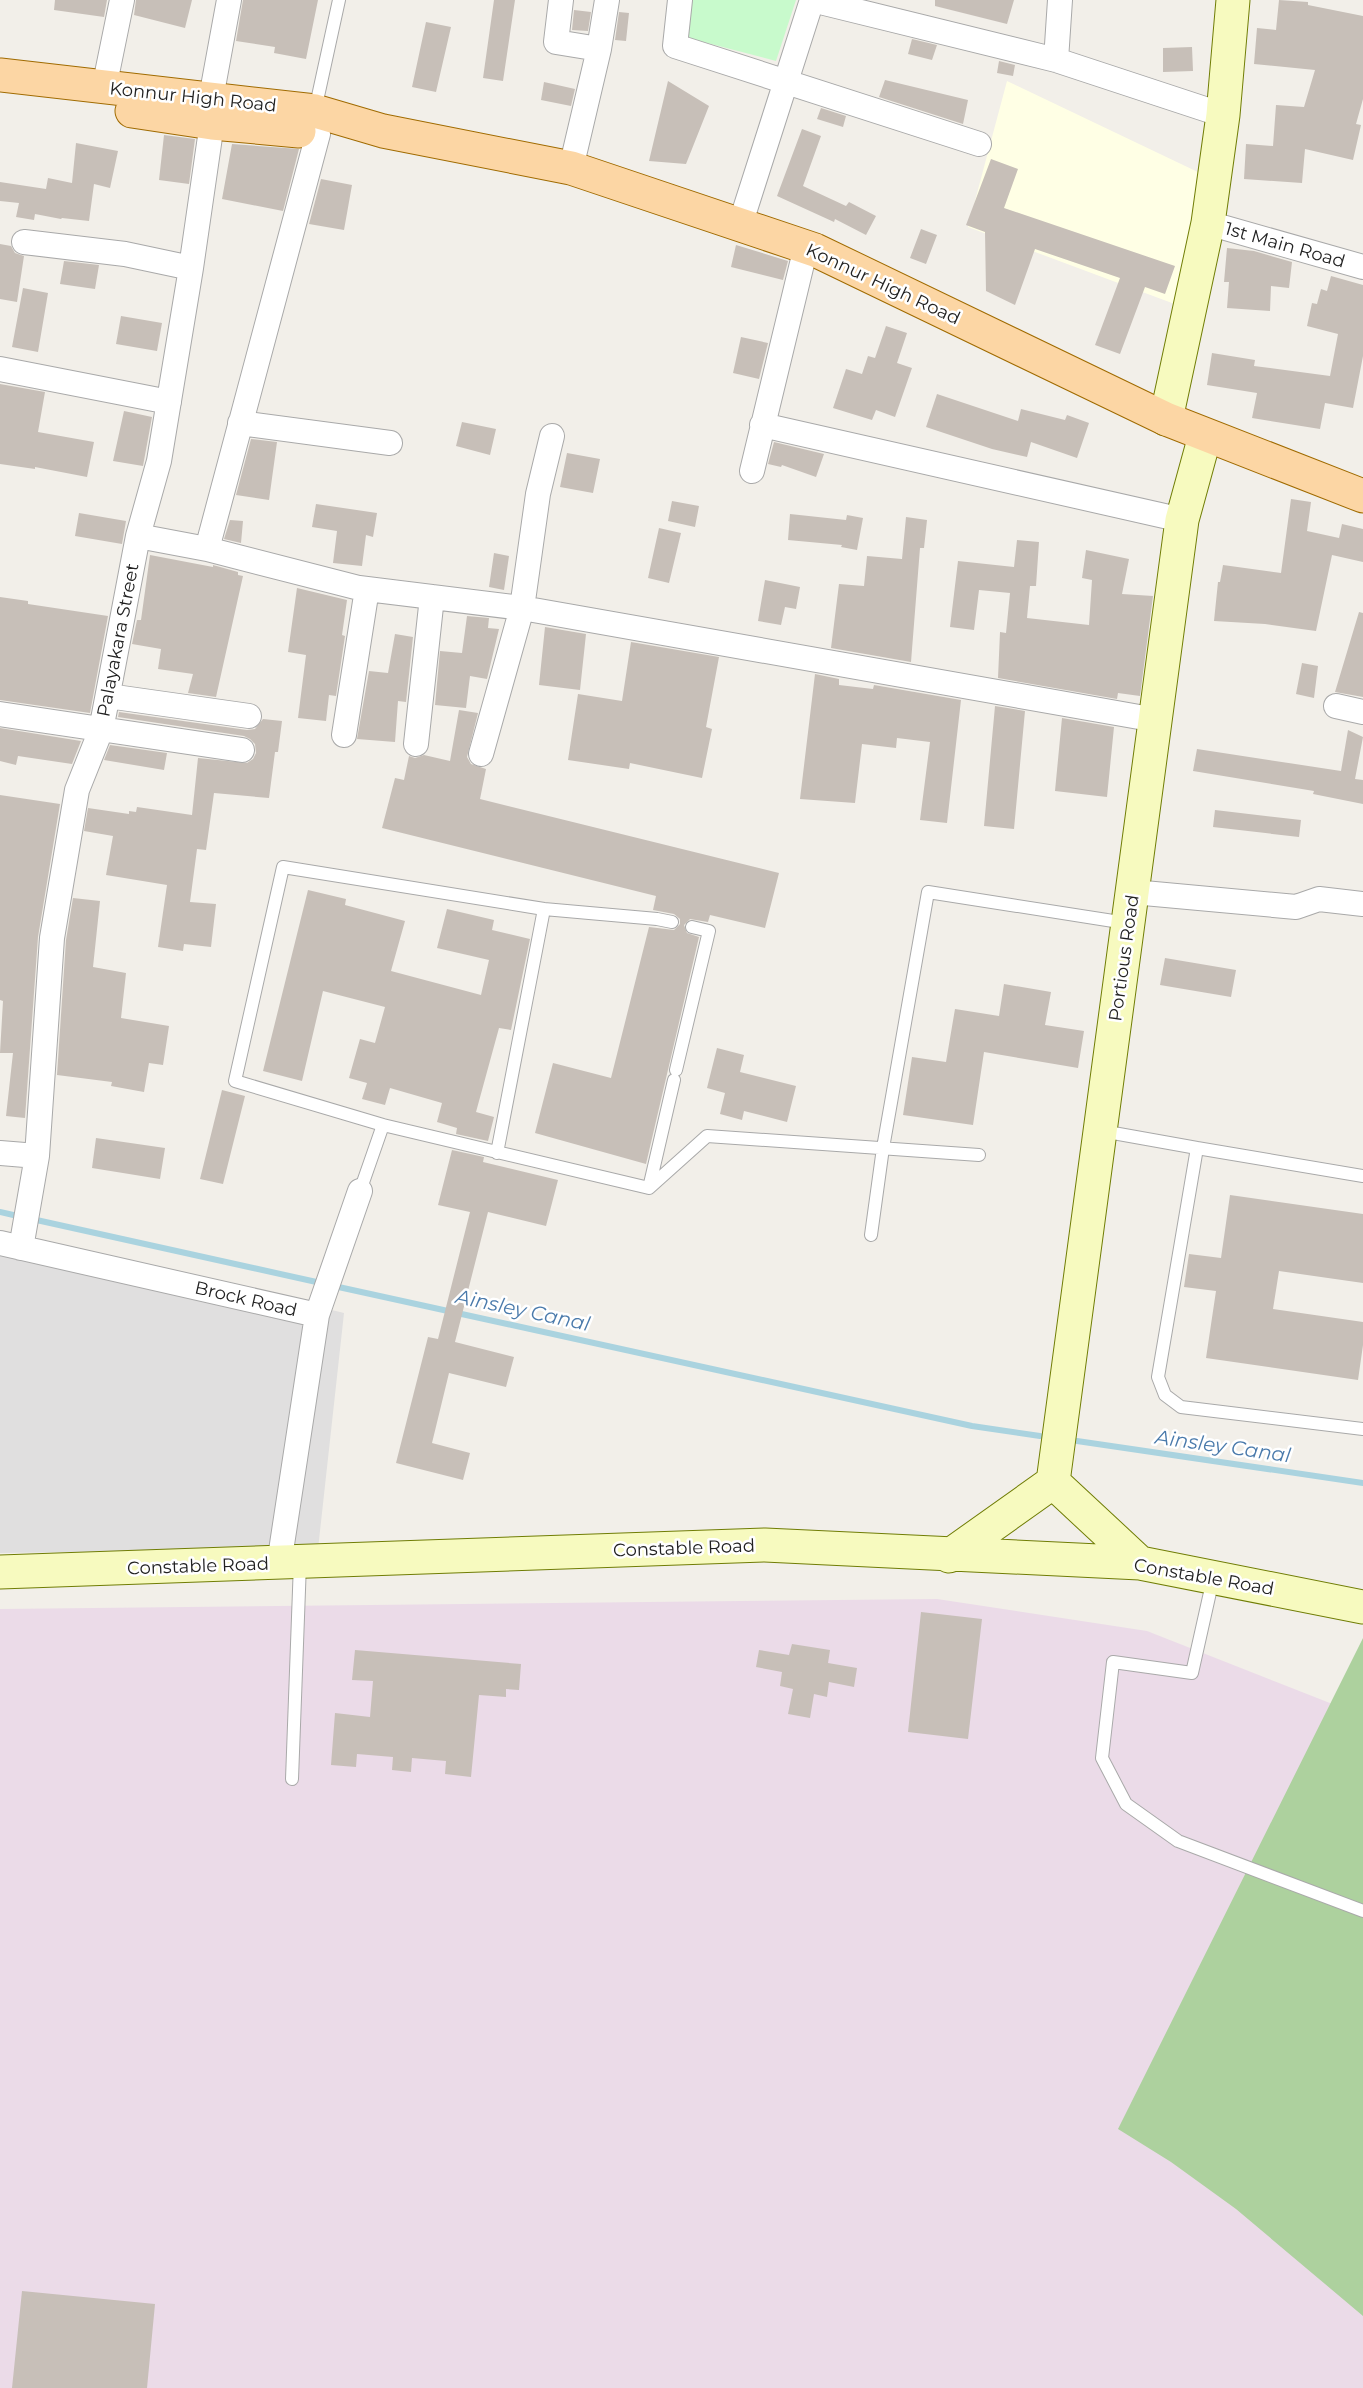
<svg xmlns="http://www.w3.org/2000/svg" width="1363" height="2388" viewBox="0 0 1363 2388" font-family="Montserrat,sans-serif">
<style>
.residential{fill:#e0dfdf}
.industrial{fill:#ebdbe8}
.education{fill:#ffffe5}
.forest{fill:#add19e}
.park{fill:#c8facc}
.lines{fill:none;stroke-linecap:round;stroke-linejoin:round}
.stream{stroke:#aad3df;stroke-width:6}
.building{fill:#c7bfb8}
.lane-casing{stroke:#a9a9a9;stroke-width:14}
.street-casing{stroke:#a9a9a9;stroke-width:26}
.secondary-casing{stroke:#707d05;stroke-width:35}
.primary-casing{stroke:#a06b00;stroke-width:35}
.lane{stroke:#fff;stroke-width:12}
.street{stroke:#fff;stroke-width:24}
.secondary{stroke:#f7fabf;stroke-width:33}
.primary{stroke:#fcd6a4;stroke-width:33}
.labels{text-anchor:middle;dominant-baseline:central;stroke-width:5;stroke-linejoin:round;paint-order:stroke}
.street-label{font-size:18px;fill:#222;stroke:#fff}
.water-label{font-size:20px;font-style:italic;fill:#4a7aab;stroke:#fff}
</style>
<rect width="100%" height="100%" fill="#f2efe9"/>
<!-- residential -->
<path class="residential" d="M0 1230 344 1313 318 1549 0 1553Z"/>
<!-- industrial -->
<path class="industrial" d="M937 1599 1147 1631 1363 1716V2388H0V1609Z"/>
<!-- education -->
<path class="education" d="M1007 81 1202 174 1188 309 968 227Z"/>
<!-- forest -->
<path class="forest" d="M1363 1638V2316L1236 2209 1171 2162 1118 2129Z"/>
<!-- park -->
<path class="park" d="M692 0H796L776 61 688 38Z"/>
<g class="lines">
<!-- stream -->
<path class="stream" d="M0 1212 22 1217
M32 1219 321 1283
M334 1286 972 1426 1040 1436
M1077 1441 1363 1483"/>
</g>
<!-- building -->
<path class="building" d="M55 0H107L104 17 54 10Z
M136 0H192L185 28 134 15Z
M243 0H318L306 59 274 53 275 47 236 41Z
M494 0H515L503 81 483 78Z
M935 0H1014L1007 24 935 6Z
M1279 0 1308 2V5L1363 16V99L1356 124 1361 125 1353 160 1305 149 1302 183 1244 179 1246 144 1273 146 1276 105 1304 107 1315 70 1254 64 1257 28 1276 30Z
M574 10 591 12 588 31 572 30Z
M619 12 629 13 626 41 615 40Z
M426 22 451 27 436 92 412 87Z
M912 39 937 45 932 60 908 54Z
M1192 47 1193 71 1163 72V48Z
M999 61 1015 65 1013 76 997 73Z
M885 80 968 100 963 124 879 97Z
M668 81 709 106 686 164 649 161Z
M544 82 575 89 571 106 541 100Z
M821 108 846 116 843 127 817 119Z
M802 129 821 136 803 186 846 206 849 202 876 216 866 235 835 219 834 222 777 196Z
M164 135 195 139 189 184 159 180Z
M76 143 118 151 110 188 94 184 89 221 62 218 61 219 35 214 34 220 16 217 19 203 0 201V182L46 189 48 178 72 183Z
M232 144 299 149 283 211 222 199Z
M991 159 1018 169 1004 208 1175 266 1165 294 1145 287 1120 354 1095 345 1120 278 1035 249 1015 305 986 291 985 232 966 225Z
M321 179 352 185 344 230 309 224Z
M921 229 937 235 926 264 910 258Z
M0 244 11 246 15 253 24 256 17 302 0 299Z
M736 245 788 261 783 280 731 267Z
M1227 248 1254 251 1292 262 1289 288 1271 286 1270 311 1227 308 1229 282H1224Z
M64 261 99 265 95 289 60 284Z
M1331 276 1363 285V356L1353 408 1325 403 1320 429 1252 418 1257 393 1207 385 1212 353 1255 360 1254 366 1330 376 1338 334 1307 326 1312 303 1317 304 1321 289 1327 291Z
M23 288 48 293 38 352 12 347Z
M121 316 162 323 157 351 116 344Z
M886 326 907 333 897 363 912 368 895 417 876 410 872 420 833 408 846 369 862 374 868 356 875 358Z
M741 337 768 343 759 379 733 373Z
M0 384 45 392 38 432 94 442 87 477 35 467V469L0 464Z
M937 394 1018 421 1021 409 1065 420 1067 415 1089 423 1077 458 1031 442 1027 457 992 449 926 427Z
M124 411 152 417 143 466 113 461Z
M462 422 496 429 490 455 456 446Z
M251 439 277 442 269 500 236 495Z
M774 442 824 454 816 477 782 465 781 467 768 464Z
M567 453 600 459 593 493 560 487Z
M1291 499 1311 502 1307 531 1339 538 1342 524 1363 529V562L1332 555 1316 631 1265 624 1214 621 1218 582H1220L1223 565 1281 573Z
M672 501 699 506 695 527 668 521Z
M316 504 377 513 373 537 366 535 362 566 333 563 337 531 312 527Z
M79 513 126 521 122 544 75 536Z
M790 514 846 520 847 515 863 518 857 550 841 547 842 545 788 540Z
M906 517 927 520 924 548H920L911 662 831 648 839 584 864 586 867 556 902 559Z
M230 520 243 521 241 543 224 539Z
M659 528 681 533 669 583 648 578Z
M1017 540 1039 542 1036 586H1030L1027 618 1089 625 1092 580 1082 578 1086 550 1129 559 1122 594 1153 596 1140 696 1118 693 1117 699 998 678 1000 632 1006 633 1010 593 979 590 974 630 950 627 958 561 1014 567Z
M494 553 509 556 504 590 489 587Z
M150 555 213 567V565L238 572V575L243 576 216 697 188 693 193 674 158 669 161 649 132 644 137 620H141Z
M765 580 800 587 796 609 785 607 781 625 758 621Z
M297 588 347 600 342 635 345 636 336 696 329 695 326 721 298 718 306 655 288 652Z
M0 597 28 601V604L108 616 90 713 0 700Z
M1359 612 1363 613V697L1335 692Z
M467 616 489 618 488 628 499 629 487 679 470 676 466 708 435 705 440 651 462 653Z
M545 627 586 634 580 690 539 685Z
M395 634 413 637 406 702 398 701 395 742 357 739 369 671 388 673Z
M631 642 719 657 706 727 712 729 702 778 630 763 629 769 568 760 578 694 622 701Z
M1302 663 1318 666 1314 698 1296 694Z
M815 674 839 679V685L873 689 874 685 961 700 947 823 920 820 930 742 897 738 896 748 862 744 855 803 800 799Z
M995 706 1025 711 1014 829 984 826Z
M459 710 478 713 467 757 471 764 486 769 480 799 779 873 765 928 710 915 708 922 690 919 684 925 687 933 699 937 646 1164 535 1133 553 1063 611 1078 649 927 674 930 680 924V919L674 914 653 910 656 896 382 828 395 778 404 780 409 756 415 758 424 755 450 761Z
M119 712 247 730 255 729 263 719 282 721 278 752H275L269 798 214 793 206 850 197 849 190 902 216 904 211 947 184 944 183 951 158 947 167 885 106 875 113 836 84 831 88 808 129 814V811L136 812 137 807 192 815 198 758 247 763 253 759 256 753 255 744 250 739 244 736 118 717Z
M1062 718 1114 727 1107 797 1055 791Z
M0 728 81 741 72 764 18 756 16 765 0 761Z
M1348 730 1363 737 1355 779 1363 780V804L1313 794 1314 791 1193 771 1197 749 1341 771Z
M110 745 167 753 164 770 104 760Z
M0 795 60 804 38 937 25 1118 6 1116 13 1053H0L3 1001 0 1000Z
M1215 810 1301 820 1299 837 1213 827Z
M308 890 346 899 345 905 405 921 391 971 481 995 489 960 437 948 447 909 494 920 492 930 530 939 511 1030 499 1028 476 1112 494 1117 488 1141 456 1134 457 1128 437 1122 442 1103 390 1088 385 1105 362 1099 367 1083 349 1078 360 1039 375 1043 385 1007 323 991 302 1081 263 1071Z
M73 898 100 901 93 967 126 973 121 1018 169 1026 163 1065 149 1063 144 1092 111 1086 112 1082 57 1075 66 940Z
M1165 958 1236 970 1231 997 1160 985Z
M1004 984 1051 992 1045 1025 1084 1031 1078 1068 984 1052 973 1125 903 1115 912 1057 946 1062 955 1009 999 1016Z
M717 1048 744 1055 740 1072 796 1086 787 1122 744 1111 742 1120 720 1114 725 1093 707 1088Z
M222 1090 245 1096 223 1184 200 1179Z
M96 1138 165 1148 160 1179 92 1168Z
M452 1150 484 1157 483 1162 558 1180 546 1226 488 1212 455 1342 514 1357 506 1387 449 1373 432 1443 470 1453 463 1480 396 1463 428 1337 438 1339 470 1212 438 1205Z
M1230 1195 1363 1214V1283L1279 1271 1273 1309 1363 1322V1345L1358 1380 1206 1358 1216 1291 1184 1287 1189 1254 1221 1258Z
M921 1612 982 1619 968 1739 908 1732Z
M792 1644 830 1650 828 1663 857 1668 854 1687 829 1682 827 1697 814 1694 810 1718 788 1714 793 1689 780 1686 782 1672 756 1667 759 1650 789 1655Z
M355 1650 521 1664 519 1690 506 1689V1697L479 1695 471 1777 445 1774 446 1761 412 1758 411 1772 392 1770 393 1757 357 1754 356 1767 331 1765 335 1713 370 1717 373 1681 352 1680Z
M22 2291 155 2304 147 2388H12Z"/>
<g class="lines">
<!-- lane casing -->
<g class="lane-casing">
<path id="lane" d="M315 110 339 0
M676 1070 709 931 692 927
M1102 1131 1197 1148 1158 1377 1165 1395 1181 1407 1363 1429
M1197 1148 1363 1176
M497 1153 544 909
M649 1188 383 1125 235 1081 283 867 544 909 657 919 672 922
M649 1188 707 1136 979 1155
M649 1188 674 1080
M360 1191 383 1125
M871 1235 883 1148 928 892 1126 923
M1213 1579 1192 1673 1113 1662 1102 1758 1126 1804 1178 1841 1363 1911
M292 1779 300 1563"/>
</g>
<!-- street casing -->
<g class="street-casing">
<path id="street" d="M561 0 556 42 599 49
M680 0 675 46 979 144
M812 0 1056 60 1223 115
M1056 60 1060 0
M104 88 122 0
M211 98 229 0
M571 168 599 49 607 0
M1208 223 1363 267
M740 225 812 0
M24 242 125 254 191 268
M0 369 169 402
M240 423 390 443
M762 425 1182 520
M752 471 806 247
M138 536 207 549 359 588 522 608 1156 720
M207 549 318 134
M108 696 249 716
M1336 706 1363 712
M0 714 242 750
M344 735 367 589
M416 744 432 597
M481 754 522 608 538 494 552 436
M1133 892 1296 907 1319 899 1363 904
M0 1153 37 1156
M0 1243 317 1315 279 1564
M21 1248 37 1156 52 938 77 790 101 730 138 536 159 461 191 268 212 123
M317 1315 360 1191"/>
</g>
<!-- secondary casing -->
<g class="secondary-casing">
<path id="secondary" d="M1166 419 1208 223 1223 115 1233 0
M1053 1482 1140 1563
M949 1556 1053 1482 1182 520 1205 436
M0 1572 765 1545 1140 1563 1363 1607"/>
</g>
<!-- primary casing -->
<g class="primary-casing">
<path id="primary" d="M0 75 315 111 383 131 571 168 815 250 1166 419 1363 496
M132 111 212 123 299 131"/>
</g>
<!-- lane -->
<use href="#lane" class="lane"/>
<!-- street -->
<use href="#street" class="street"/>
<!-- secondary -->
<use href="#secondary" class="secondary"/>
<!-- primary -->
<use href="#primary" class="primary"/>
</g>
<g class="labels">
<!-- street labels -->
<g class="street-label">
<text transform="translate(193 97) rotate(6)">Konnur High Road</text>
<text transform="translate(1285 245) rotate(16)">1st Main Road</text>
<text transform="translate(883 284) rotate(25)">Konnur High Road</text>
<text transform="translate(118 640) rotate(-79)">Palayakara Street</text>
<text transform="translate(1124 958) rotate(-82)">Portious Road</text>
<text transform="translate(246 1299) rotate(13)">Brock Road</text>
<text transform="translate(684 1548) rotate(-2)">Constable Road</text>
<text transform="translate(198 1566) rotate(-2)">Constable Road</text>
<text transform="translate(1204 1577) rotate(10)">Constable Road</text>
</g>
<!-- water labels -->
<g class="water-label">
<text transform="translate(523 1310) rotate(12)">Ainsley Canal</text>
<text transform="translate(1223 1446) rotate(8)">Ainsley Canal</text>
</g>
</g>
</svg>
